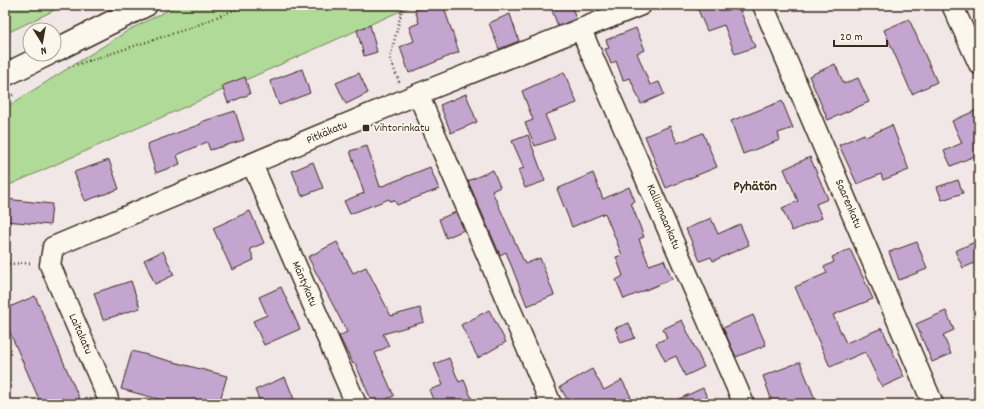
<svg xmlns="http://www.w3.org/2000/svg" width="984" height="409" viewBox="0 0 984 409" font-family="Dekko,sans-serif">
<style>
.green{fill:#b0da97;stroke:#76825a}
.building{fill:#c4a5d0;stroke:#3b2a1e}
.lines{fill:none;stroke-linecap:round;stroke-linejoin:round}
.street-casing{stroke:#3b2a1e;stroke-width:23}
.secondary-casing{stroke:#3b2a1e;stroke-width:25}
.path{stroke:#3b2a1e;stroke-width:2.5;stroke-dasharray:1 3;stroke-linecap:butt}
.street{stroke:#fbf7ec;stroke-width:20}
.secondary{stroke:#fbf7ec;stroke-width:22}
.poi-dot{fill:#3b2a1e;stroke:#fbf7ec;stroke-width:1.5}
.labels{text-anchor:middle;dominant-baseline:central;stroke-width:3.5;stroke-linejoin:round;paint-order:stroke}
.poi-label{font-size:12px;fill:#3b2a1e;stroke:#fbf7ec;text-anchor:start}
.street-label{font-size:12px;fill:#3b2a1e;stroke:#fbf7ec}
.quarter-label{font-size:14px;font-weight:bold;fill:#3b2a1e;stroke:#fbf7ec}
</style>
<rect width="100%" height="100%" fill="#f0e7e6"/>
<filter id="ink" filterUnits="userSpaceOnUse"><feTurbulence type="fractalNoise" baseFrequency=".025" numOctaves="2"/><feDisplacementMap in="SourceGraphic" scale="8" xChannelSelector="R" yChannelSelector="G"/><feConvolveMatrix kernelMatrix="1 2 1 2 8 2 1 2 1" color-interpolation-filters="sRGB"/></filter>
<g filter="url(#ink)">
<!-- green -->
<path class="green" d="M5 5H65L5 34Z
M178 5H414L5 187V108L129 30Z"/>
<!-- building -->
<path class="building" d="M426 5H443L459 52 409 73 400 47 414 41 409 27 419 23 415 10Z
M550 5H571L576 19 558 26Z
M696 5H738L755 47 735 54 724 25 707 31Z
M510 14 519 41 499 49 489 23Z
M909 19 937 82 912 94 884 30Z
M370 25 377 52 364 56 357 30Z
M636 28 645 50 637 53 650 85 659 82 664 94 641 104 630 78 623 80 616 61 611 64 605 49 609 48 606 40Z
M835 64 844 84 858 78 869 102 828 120 809 76Z
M302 69 310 93 279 105 270 81Z
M564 72 577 103 545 115 555 139 535 146 525 123 533 120 522 91Z
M359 73 368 93 346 104 336 83Z
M245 77 250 94 228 103 222 86Z
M466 94 477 122 451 133 440 105Z
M782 101 793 128 778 133 780 140 743 154 731 121Z
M979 109V154L951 166 944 151 962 143 952 121Z
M235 111 244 140 210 150 207 142 177 155 180 164 156 173 147 144 201 124V122Z
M892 125 909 170 883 180 881 174 857 184 839 145 864 134 866 137Z
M670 126 677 143 703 133 717 167 666 188 645 136Z
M528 135 545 181 525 188 518 170 524 168 512 141Z
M367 146 380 187 430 167 439 189 397 205 394 200 390 201 389 199 350 214 344 201 364 193 350 151Z
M810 157 828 199 816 204 822 218 792 231 782 208 798 201 784 169Z
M109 160 119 189 85 201 74 172Z
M313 162 323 188 302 196 292 171Z
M493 170 500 187 492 191 525 264 540 258 554 295 527 306 506 252 500 255 468 181Z
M593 173 603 199 629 187 635 201 631 203 644 237 639 239 649 265 664 260 672 279 624 299 616 280 623 276 616 257 622 255 605 213 572 227 557 189Z
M958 180 963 193 942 200 937 187Z
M5 199 52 204 50 225 5 221Z
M250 211 264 243 250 249 254 260 232 270 213 228Z
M456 212 464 230 446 238 439 219Z
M711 218 718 234 740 224 749 245 713 261 711 257 700 261 686 229Z
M979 240V261L963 268 955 251Z
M337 242 353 273 366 267 391 316 420 308 424 322 383 334 389 346 375 353 394 396 375 404H373L355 363 353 364 339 336 347 332 308 257Z
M917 242 927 269 899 280 889 252Z
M850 249 873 299 833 315 846 343 882 328 904 377 882 387 865 352 830 367 795 287 827 273 824 267 834 262 832 257Z
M163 251 174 275 155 284 144 260Z
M131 281 140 308 103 320 94 293Z
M281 287 300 329 264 345 253 321 267 315 259 297Z
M35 296 80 400 71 404H41L5 321V309Z
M489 310 506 342 478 358 461 325Z
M946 311 954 330 943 335 951 354 932 362 916 324Z
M753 315 766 345 736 357 723 328Z
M682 320 704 367 685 376 676 356 665 361 656 343 667 338 663 329Z
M629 323 635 338 621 343 615 328Z
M132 351 227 376 219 404H177L121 389Z
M449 358 459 382 464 380 474 404H435L429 390 443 385 434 364Z
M800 362 817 404H773L763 376Z
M592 369 604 390 622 380 631 397 618 404H570L560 387Z
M285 377 296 404H261L255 390Z
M703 388 710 404H668Z"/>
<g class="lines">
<!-- street casing -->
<g class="street-casing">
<path id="street" d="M763 5 933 404
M952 5 979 64
M581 30 744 404
M418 94 551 404
M252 164 356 404
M109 404 107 396 50 265 53 247 418 94 641 5"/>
</g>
<!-- secondary casing -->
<g class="secondary-casing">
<path id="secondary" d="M54 51 146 5
M5 75 48 54"/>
</g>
<!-- path -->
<path class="path" d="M69 67 193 27 246 5
M399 82 390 58 403 5
M5 99 15 94
M5 264 32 263"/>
<!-- street -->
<use href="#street" class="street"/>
<!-- secondary -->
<use href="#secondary" class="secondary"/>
</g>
</g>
<!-- markers -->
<rect class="poi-dot" x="362" y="124" width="8" height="8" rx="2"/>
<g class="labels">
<!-- poi labels -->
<g class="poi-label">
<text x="374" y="128">Vihtorinkatu</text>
</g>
<!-- street labels -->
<g class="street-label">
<text transform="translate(327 133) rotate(-23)">Pitkäkatu</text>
<text transform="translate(848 204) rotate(67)">Saarenkatu</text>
<text transform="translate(663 217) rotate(67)">Kalliomaankatu</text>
<text transform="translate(304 284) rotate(67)">Mäntykatu</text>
<text transform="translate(80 334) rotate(66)">Laitakatu</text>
</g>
<!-- quarter labels -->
<g class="quarter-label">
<text x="755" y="187">Pyhätön</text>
</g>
</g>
<!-- margin -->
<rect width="984" height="409" fill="none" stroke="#fbf7ec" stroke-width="20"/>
<rect x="10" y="10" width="964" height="389" fill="none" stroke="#3b2a1e" stroke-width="1.5" filter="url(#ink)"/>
<!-- north arrow -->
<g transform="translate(42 42) rotate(169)"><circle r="19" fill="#fbf7ec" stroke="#aea59a"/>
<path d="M0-3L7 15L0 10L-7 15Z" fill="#3b2a1e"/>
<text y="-6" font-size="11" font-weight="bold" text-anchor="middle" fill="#3b2a1e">N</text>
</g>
<!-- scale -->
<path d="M834 40v6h53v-6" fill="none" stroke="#3b2a1e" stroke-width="2"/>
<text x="840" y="40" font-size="12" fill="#3b2a1e" stroke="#fbf7ec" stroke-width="3" paint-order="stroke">20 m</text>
</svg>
